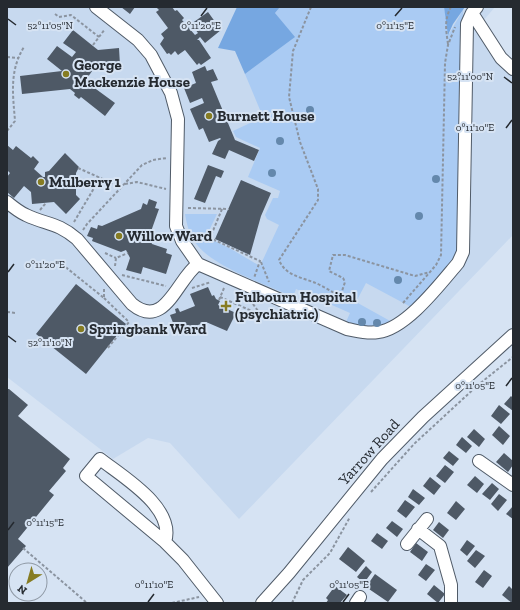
<svg xmlns="http://www.w3.org/2000/svg" width="520" height="610" viewBox="0 0 520 610" font-family="'Zilla Slab',serif">
<style>
.built{fill:#c7d9ef}
.green{fill:#aacbf3}
.forest{fill:#76a7e1}
.building{fill:#4e5966}
.lines{fill:none;stroke-linecap:round;stroke-linejoin:round}
.minor-casing{stroke:#505b68;stroke-width:14}
.path{stroke:#8b94a0;stroke-width:2;stroke-dasharray:3 2;stroke-linecap:butt}
.minor{stroke:#fff;stroke-width:12}
.tree{fill:#6488ac}
.ticks{fill:none;stroke:#252a30;stroke-width:1.5}
.poi-dot{fill:#867c22;stroke:#d6e3f3;stroke-width:1.5}
.labels{text-anchor:middle;dominant-baseline:central;stroke-width:4;stroke-linejoin:round;paint-order:stroke}
.poi-label{font-size:15px;font-weight:bold;fill:#252a30;stroke:#d6e3f3;text-anchor:start}
.street-label{font-size:15px;fill:#252a30;stroke:#d6e3f3}
.ticks-label{font-size:10px;text-anchor:middle;fill:#252a30;stroke:#d6e3f3;stroke-width:4;stroke-linejoin:round;paint-order:stroke}
</style>
<rect width="100%" height="100%" fill="#d6e3f3"/>
<!-- built -->
<path class="built" d="M7 7H495L477 28 499 63 513 76V235L239 519 170 443 148 438 113 459 7 377Z"/>
<!-- green -->
<path class="green" d="M280 7H444L449 34 463 10 457 252 450 266 411 307 366 283 356 302 392 322C374 329 365 329 346 322L350 313 296 289 293 297C267 285 215 267 198 246 190 237 187 226 185 214H217L206 237 231 249 260 266 279 225 267 219 265 215 273 198H278L280 191 248 177 260 148 236 137 233 131 263 117 245 74 294 37 275 13Z"/>
<!-- forest -->
<path class="forest" d="M237 7H280L275 13 295 37 245 74 235 51 218 48Z
M444 7H465L453 24 448 35Z"/>
<!-- building -->
<path class="building" d="M121 7H135L130 14Z
M172 7 175 11 177 10 184 18 182 20 195 35 198 33 191 24 208 12 221 30 205 43 200 37 197 40H199L211 58 201 65 199 63 197 65 185 50 178 55 175 51 171 55 169 53 167 54 160 44 164 38 161 34 168 28 156 12 159 10 157 8Z
M73 30 98 50 119 48 120 65 95 67 85 81 115 103 105 116 81 97 79 99 74 95 75 93 70 89 22 94 20 76 62 71 47 59 57 46 72 57 76 52 63 43Z
M205 66 207 71 213 69 218 80 211 82 235 140 259 150 254 161 229 150 225 159 212 154 218 141 221 139 220 138 209 142 203 128 199 130 190 109 204 103 202 98 190 103 184 88 196 83 192 72Z
M7 145 13 150 16 146 31 158 33 156 39 162 34 169 43 177H45V172L49 171 65 153 79 167 76 173V195L80 199 66 214 54 202 32 204 31 192 24 186 14 198 7 192V177L10 173 7 170Z
M208 165 224 171 221 178 216 176 205 203 194 199Z
M241 180 271 193 261 216 250 255 215 239Z
M149 199 157 202 155 208 159 209 149 237 152 244 167 249 166 253 172 255 166 274 143 267 141 274 126 270 130 258 126 250 121 252 92 241 93 238 87 236 91 227 97 229 98 225 102 226 141 209 143 203 147 205Z
M76 284 126 324 86 374 36 334Z
M208 287 212 296 214 295 216 299 220 301 218 305 236 313 227 331 206 322 177 333 170 315 176 313 175 309 178 308 180 312 195 306 190 294Z
M7 389H9L28 405 18 416 70 459 63 468 66 471 49 491 54 495 18 539 26 546 7 568Z
M511 396 513 398V411L504 404Z
M499 405 510 414 501 424 491 416Z
M499 426 510 436 503 445 492 435Z
M474 429 485 439 479 447 467 437Z
M462 437 472 446 466 453 456 445Z
M449 451 459 459 453 466 443 458Z
M504 453 513 461V465L508 472 496 462Z
M445 465 454 472 445 483 436 476Z
M475 476 484 484 477 493 467 485Z
M430 477 441 486 434 495 423 486Z
M492 483 499 489 490 500 482 494Z
M413 489 425 498 419 505 408 497Z
M499 494 507 500 498 511 491 504Z
M405 500 415 507 406 518 397 511Z
M456 501 465 509 456 520 447 513Z
M513 506V519L506 514Z
M392 521 403 529 397 537 386 528Z
M439 522 449 530 443 538 433 530Z
M377 533 388 541 382 549 371 541Z
M467 540 475 546 467 556 460 550Z
M416 543 428 552 422 561 410 552Z
M348 547 365 561 356 572 339 559Z
M476 550 485 556 475 568 467 561Z
M426 564 435 570 426 581 418 575Z
M366 566 372 572 364 583 357 577Z
M484 570 492 576 483 588 475 582Z
M375 574 397 590 388 602 366 587Z
M434 585 445 594 438 603 427 594Z
M335 586 347 595 340 603H326L328 600 326 598Z
M509 586 513 590 512 603 502 595Z"/>
<g class="lines">
<!-- minor casing -->
<g class="minor-casing">
<path id="minor" d="M96 7 138 40 151 55 171 93 178 119 176 226 182 241 198 264 347 329C358 331 367 334 378 332 406 329 440 284 458 263L463 252 467 24 472 13 477 7
M472 13 501 58 513 69
M7 202C13 207 19 212 26 215 47 225 57 222 77 239L132 304C165 331 177 279 198 264
M479 461 513 485
M418 529 440 546 451 585V603
M165 542C176 508 123 477 100 459L86 476 165 542 183 560 217 603
M407 544 427 519
M262 603 289 573 382 459 423 417 513 335
M356 603 360 597"/>
</g>
<!-- path -->
<path class="path" d="M311 7 293 51 289 97 300 142 318 189V200L279 260C285 275 300 277 313 282 321 285 329 290 336 294H341L345 282 343 278 329 271 333 255H345L415 276 430 272
M55 14 59 17 71 15 99 37
M448 44C446 30 444 20 451 7
M93 45 105 29
M7 57 18 58
M7 131 15 121C13 95 9 71 24 47
M78 168 121 187
M125 184 137 182 166 189
M188 208 229 209
M222 209 210 238 260 261 254 278
M40 210 46 203
M74 222 100 178
M83 230 87 224 142 165 153 160 167 158
M105 253 116 258
M58 261 104 298V288
M261 262 269 282
M115 266 116 258 128 253
M122 275 166 286
M192 288 211 282
M220 297 261 315
M104 298 129 322 107 349
M219 300 224 288
M250 300 261 315
M403 303 436 265 441 255 445 63 448 45 455 27
M7 312 16 313
M371 492 414 444 478 385 513 357
M23 548 87 603
M172 603 199 597
M292 603 303 580 330 553 350 517"/>
<!-- minor -->
<use href="#minor" class="minor"/>
</g>
<!-- trees -->
<g class="tree">
<circle cx="310" cy="110" r="4"/>
<circle cx="280" cy="141" r="4"/>
<circle cx="272" cy="173" r="4"/>
<circle cx="436" cy="179" r="4"/>
<circle cx="419" cy="216" r="4"/>
<circle cx="398" cy="280" r="4"/>
<circle cx="362" cy="322" r="4"/>
<circle cx="377" cy="323" r="4"/>
</g>
<!-- ticks -->
<path class="ticks" d="M201 16 207 8M395 16 402 8M8 19 16 25M504 77 512 83M506 128 512 120M8 272 14 264M8 336 16 342M506 386 512 378M8 530 14 522M148 602 154 594M343 602 349 594"/>
<!-- markers -->
<g class="poi-dot">
<circle cx="66" cy="74" r="4"/>
<circle cx="209" cy="116" r="4"/>
<circle cx="41" cy="182" r="4"/>
<circle cx="119" cy="236" r="4"/>
<path d="M224 300h4v4h4v4h-4v4h-4v-4h-4v-4h4z"/>
<circle cx="81" cy="329" r="4"/>
</g>
<g class="labels">
<!-- poi labels -->
<g class="poi-label">
<text x="74" y="65">George<tspan x="74" dy="17">Mackenzie House</tspan></text>
<text x="217" y="116">Burnett House</text>
<text x="49" y="182">Mulberry 1</text>
<text x="127" y="236">Willow Ward</text>
<text x="235" y="297">Fulbourn Hospital<tspan x="235" dy="17">(psychiatric)</tspan></text>
<text x="89" y="329">Springbank Ward</text>
</g>
<!-- street labels -->
<g class="street-label">
<text transform="translate(369 452) rotate(-48)">Yarrow Road</text>
</g>
</g>
<g class="ticks-label">
<text x="50" y="29">52°11'05"N</text>
<text x="201" y="29">0°11'20"E</text>
<text x="395" y="29">0°11'15"E</text>
<text x="470" y="80">52°11'00"N</text>
<text x="475" y="131">0°11'10"E</text>
<text x="45" y="268">0°11'20"E</text>
<text x="50" y="346">52°11'10"N</text>
<text x="475" y="389">0°11'05"E</text>
<text x="45" y="526">0°11'15"E</text>
<text x="154" y="588">0°11'10"E</text>
<text x="349" y="588">0°11'05"E</text>
</g>
<!-- border -->
<rect width="520" height="610" fill="none" stroke="#252a30" stroke-width="16"/>
<!-- north arrow -->
<g transform="translate(28 582) rotate(217)"><circle r="19" fill="#d6e3f3" stroke="#8f99a5"/>
<path d="M0-3L7 15L0 10L-7 15Z" fill="#867c22"/>
<text y="-6" font-size="11" font-weight="bold" text-anchor="middle" fill="#252a30">N</text>
</g>
</svg>
